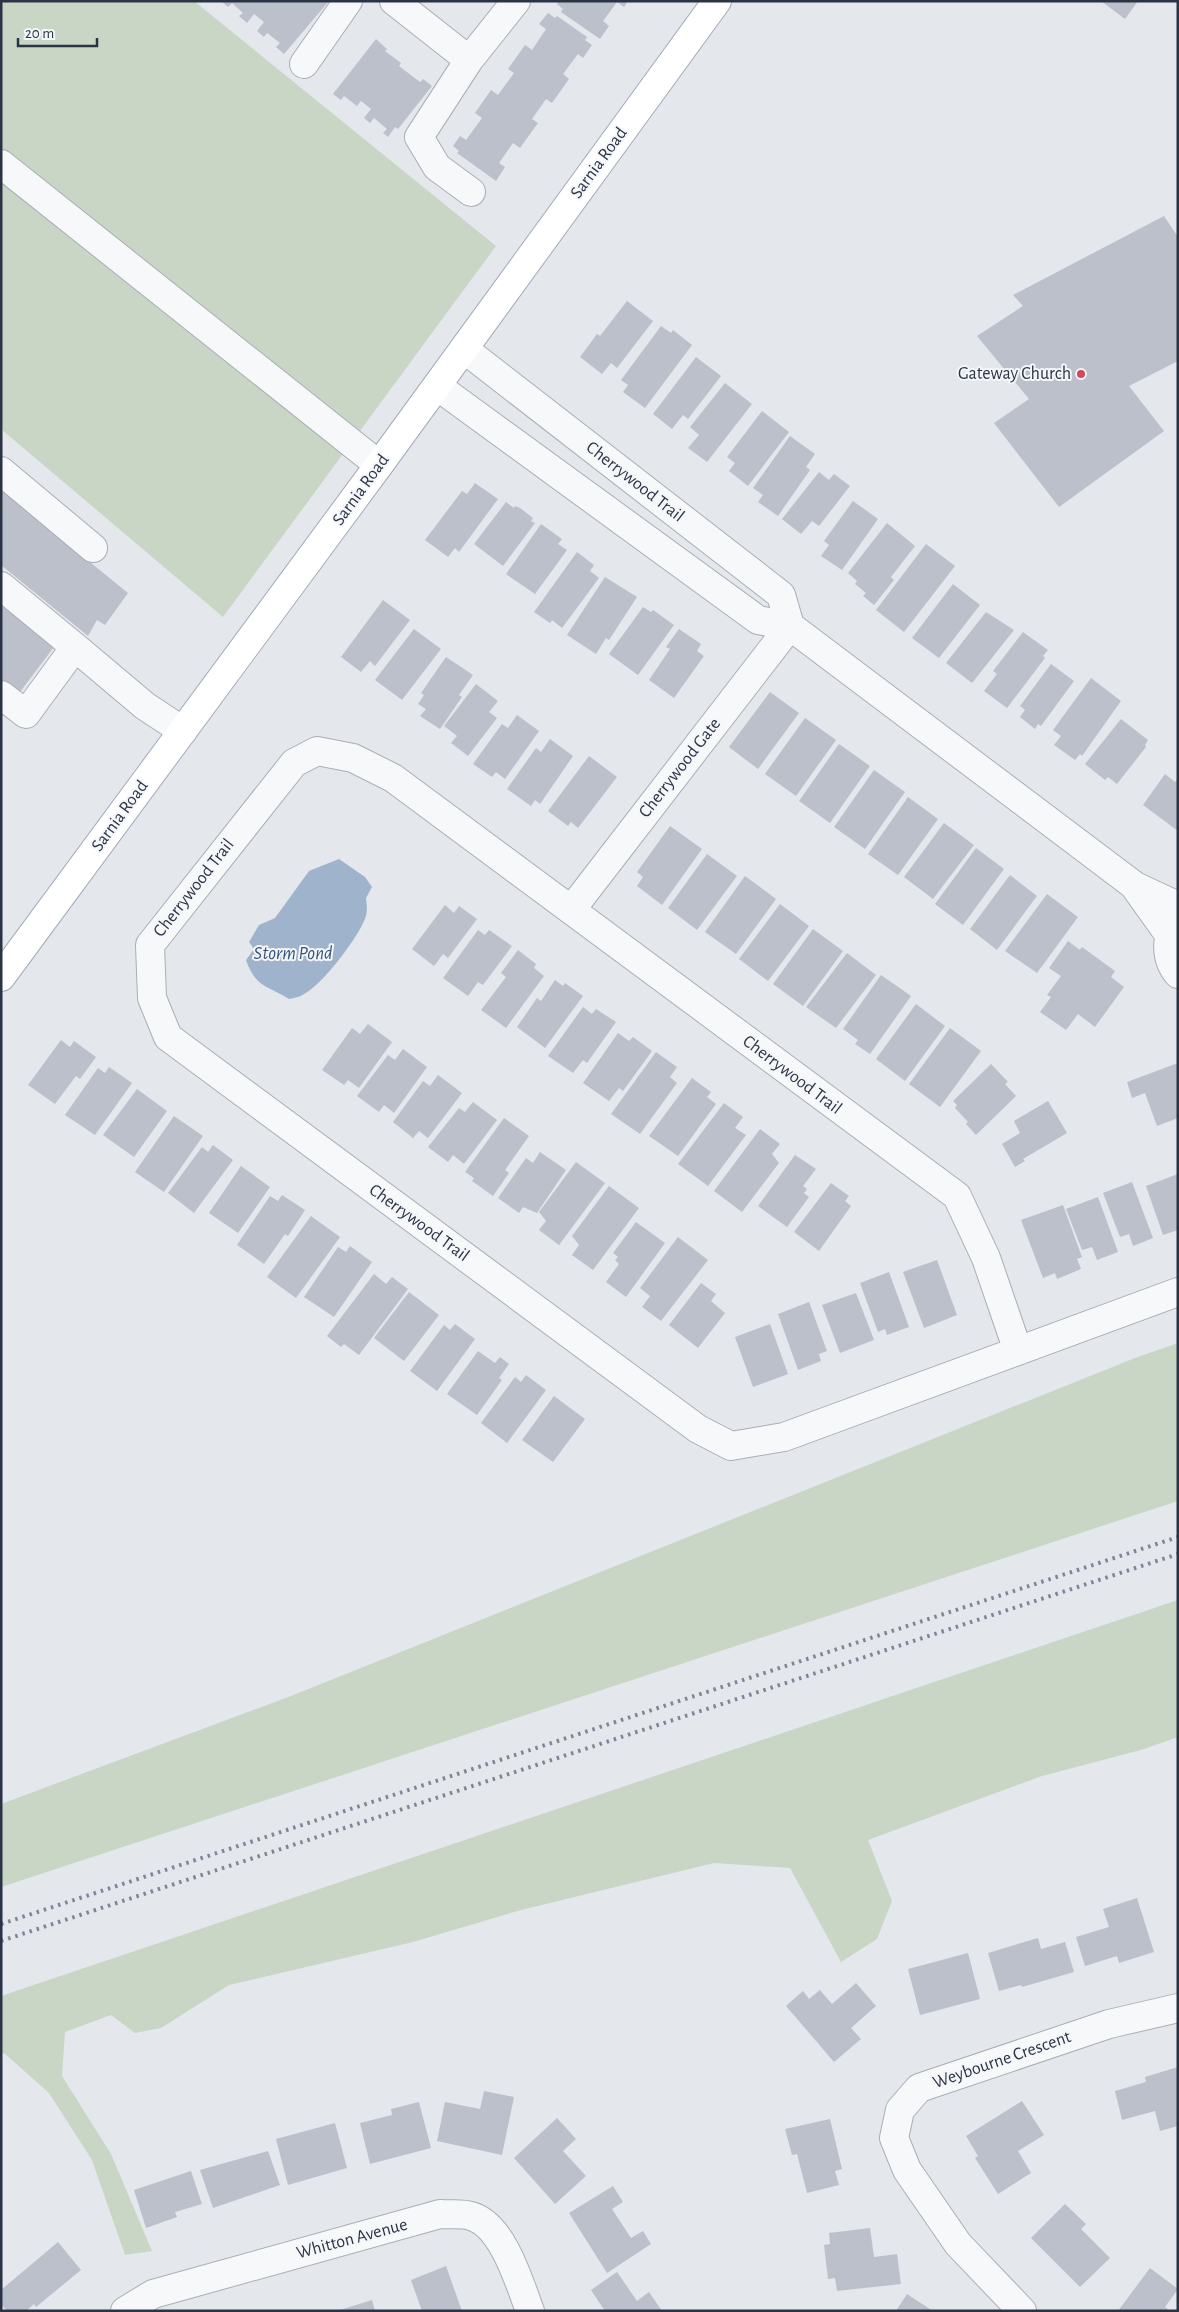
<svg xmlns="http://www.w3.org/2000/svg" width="1179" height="2312" viewBox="0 0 1179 2312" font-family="'Alegreya Sans',sans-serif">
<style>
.green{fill:#c9d6c5}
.water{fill:#9fb4cc}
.building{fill:#bbc0ca}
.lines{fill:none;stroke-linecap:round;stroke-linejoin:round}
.minor-casing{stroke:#a9aeb7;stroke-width:30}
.major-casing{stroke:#a3abb8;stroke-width:30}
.minor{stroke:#f7f8fa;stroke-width:28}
.major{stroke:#fff;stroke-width:28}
.rail{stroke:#7d8696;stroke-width:4;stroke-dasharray:2.5 5;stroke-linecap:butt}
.poi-dot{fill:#d1495b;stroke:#f4f6f9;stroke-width:2}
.labels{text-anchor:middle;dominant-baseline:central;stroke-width:4;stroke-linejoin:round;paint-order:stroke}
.street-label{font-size:18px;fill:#2b3445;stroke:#f4f6f9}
.poi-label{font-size:18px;fill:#2b3445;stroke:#f4f6f9;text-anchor:end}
.water-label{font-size:19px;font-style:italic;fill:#34527a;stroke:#f4f6f9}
</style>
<rect width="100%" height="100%" fill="#e4e7ec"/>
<!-- green -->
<path class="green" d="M1 1H194L496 246 223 617 1 429Z
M1178 1343V1501L1 1887V1804L291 1696 1135 1358Z
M1178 1600V1737L1141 1750 1042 1776 868 1840 892 1901 877 1939 841 1962 790 1868 714 1863 521 1910 413 1942 229 1985 161 2028 135 2033 111 2015 65 2032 62 2076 111 2154 152 2251 125 2255 92 2160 49 2093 4 2053H1V1996Z"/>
<!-- water -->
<path class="water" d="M339 859 365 877 372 887 366 898C367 907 368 913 364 921 356 940 322 985 304 994 300 997 294 998 289 999 267 985 256 988 246 960L254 949 249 942 259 925 275 918 309 871Z"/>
<!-- building -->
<path class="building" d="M221 1H329L284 54 276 47 280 43 267 33 264 37 257 31 264 22 254 14 247 23 239 16 243 13 232 3 228 7Z
M559 1H628L624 7 617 2 603 21 609 26 600 39 561 12 563 9 557 4Z
M1101 1H1138L1125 19Z
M548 13 555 18 557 16 587 37 585 40 592 45 583 58 578 54 563 74 569 79 552 103 546 99 532 119 538 123 520 148 513 143 499 163 505 167 496 181 457 153 459 151 453 146 460 136 466 140 482 118 475 113 491 90 498 95 514 73 508 69 525 45 532 50 546 29 539 24Z
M376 39 387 49 385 51 401 63 399 66 420 82 423 79 432 86 398 129 395 127 388 137 383 133 387 129 374 118 370 123 364 118 371 109 361 101 357 106 344 96 341 100 333 94Z
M1164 216 1178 237V361L1129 386 1164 431 1059 507 994 423 1029 399 977 336 1023 306 1013 295Z
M627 301 653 321 617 368 611 363 602 374 580 357 597 334 600 336Z
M661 326 671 333 673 330 692 345 645 408 623 392 628 385 621 380Z
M696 357 721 376 688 419 683 415 672 429 653 414Z
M725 383 752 404 707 462 688 448 699 435 690 427Z
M762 411 789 432 748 486 729 471 735 463 727 457Z
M790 436 815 454 806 467 810 470 778 516 758 502 763 495 753 488Z
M819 472 829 480 834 474 850 486 819 526 812 521 801 534 782 519Z
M475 483 498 499 459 552 455 548 448 557 425 540 462 491 467 494Z
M1 490 128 593 105 625 97 620 88 636 1 565Z
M853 501 878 519 842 570 821 556 829 545 824 541Z
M506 502 514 508 515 506 520 508 533 518 531 521 535 523 503 566 474 544Z
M887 523 915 546 891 577 894 580 874 605 863 596 866 593 855 584 857 581 848 573Z
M541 524 562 539 558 544 567 550 535 594 506 574Z
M926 544 955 566 904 632 876 610Z
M577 552 594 565 590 571 599 578 562 628 552 620 550 623 534 612Z
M605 577 637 597 609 640 606 638 596 654 567 635Z
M953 584 980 605 939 658 912 638Z
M383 600 410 620 375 666 370 661 361 672 341 657Z
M1 605 54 647 17 696 1 683Z
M643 607 651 612 653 610 674 625 638 675 609 654Z
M986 612 1014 630 972 683 946 663Z
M414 629 441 649 402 700 375 680Z
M679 629 701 644 697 651 704 656 674 698 649 680 670 649 666 647Z
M1023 632 1048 650 1043 656 1045 658 1007 708 984 691 997 674 993 671Z
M446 657 473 675 459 695 462 697 440 729 420 716 426 709 418 704 424 695 421 693Z
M1051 664 1074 681 1041 726 1038 724 1035 729 1020 717 1025 710 1020 706Z
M1091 678 1121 701 1082 756 1080 754 1075 760 1054 745 1061 736 1053 730Z
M476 684 498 701 489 712 497 718 468 756 451 743 457 736 444 726Z
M770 692 799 713 758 769 729 747Z
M517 715 539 731 505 779 496 772 492 777 473 764 502 724 508 728Z
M805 718 836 740 796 796 765 774Z
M1121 719 1148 740 1145 745 1146 747 1117 784 1108 777 1105 780 1085 764Z
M550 739 573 756 540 804 535 800 531 806 507 789 536 748 541 752Z
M839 744 870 766 830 823 799 801Z
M589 756 617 777 578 828 571 822 568 826 548 811Z
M874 770 905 792 865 849 834 827Z
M1165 774 1175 782 1178 779V831L1143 805Z
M908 797 938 819 898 875 868 854Z
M944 823 974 845 933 899 904 877Z
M670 826 702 849 662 905 637 886 643 877 637 872Z
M976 848 1004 869 963 925 935 904Z
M707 854 737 876 697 930 668 908Z
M1010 875 1037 896 997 950 970 929Z
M745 876 776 899 736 954 705 932Z
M1047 894 1078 917 1037 973 1005 951Z
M780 904 809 926 768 981 739 959Z
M445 905 454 913 459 906 477 919 448 958 443 954 434 966 412 949Z
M813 929 843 951 803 1006 773 984Z
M478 930 485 935 489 930 512 946 483 985 478 982 468 996 443 978Z
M1068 941 1080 950 1082 947 1115 971 1111 977 1124 987 1095 1027 1078 1014 1066 1030 1040 1012 1051 997 1047 995 1061 976 1049 968Z
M518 950 536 964 534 968 544 976 506 1028 481 1010 506 977 501 973Z
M847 953 876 975 836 1028 806 1007Z
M881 975 911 996 870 1054 855 1044 858 1040 843 1029Z
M555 980 563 986 565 983 583 996 545 1048 517 1027 537 998 541 1001Z
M916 1004 945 1026 905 1081 876 1059Z
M583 1007 592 1014 596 1009 616 1022 587 1063 583 1060 573 1073 548 1056Z
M368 1024 392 1042 359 1088 348 1080 344 1085 322 1070 352 1028 360 1034Z
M950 1028 981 1051 940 1107 909 1084Z
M618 1033 629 1041 633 1037 652 1051 623 1091 619 1088 609 1101 583 1083Z
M61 1040 70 1047 74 1041 96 1057 80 1079 76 1076 55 1104 28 1085Z
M403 1049 427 1067 394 1113 384 1105 379 1112 357 1096 388 1055 395 1060Z
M656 1052 677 1067 670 1077 677 1083 640 1134 611 1114Z
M1178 1063V1118L1157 1126 1145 1093 1132 1098 1127 1082Z
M991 1064 1008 1082 1005 1084 1016 1096 976 1135 966 1124 968 1122 955 1108 957 1105 953 1101Z
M109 1067 132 1083 95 1135 65 1115 98 1068 105 1073Z
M438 1075 462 1093 428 1138 419 1131 413 1138 393 1122 423 1081 430 1086Z
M692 1078 711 1092 707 1097 716 1104 678 1156 649 1136Z
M137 1089 167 1111 134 1157 103 1135Z
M1048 1101 1067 1133 1023 1159 1025 1161 1015 1167 1002 1144 1020 1133 1014 1121Z
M473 1102 497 1120 464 1164 453 1155 448 1162 428 1147 459 1108 465 1112Z
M724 1103 743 1117 735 1128 746 1135 708 1186 678 1164Z
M174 1116 203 1136 164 1192 135 1172Z
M504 1118 529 1136 505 1170 509 1173 493 1196 472 1181 474 1178 465 1172Z
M760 1129 780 1144 772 1154 779 1163 742 1212 714 1191Z
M213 1145 233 1160 194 1213 168 1193 202 1147 208 1152Z
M540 1152 566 1170 537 1213 523 1207 519 1213 498 1198 526 1158 533 1163Z
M795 1155 816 1169 803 1186 807 1189 804 1193 809 1197 787 1227 758 1206Z
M576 1162 605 1183 559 1245 539 1230 546 1221 539 1212Z
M241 1166 270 1187 238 1233 209 1213Z
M1178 1174V1230L1163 1235 1146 1186Z
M1132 1182 1153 1238 1133 1246 1129 1234 1120 1237 1103 1193Z
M831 1183 849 1196 845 1201 851 1206 819 1251 794 1232Z
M609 1186 639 1208 593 1270 572 1255 579 1245 572 1236Z
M282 1195 305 1210 288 1236 285 1234 264 1264 237 1245 270 1196 278 1201Z
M1098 1197 1118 1252 1097 1260 1092 1247 1082 1250 1066 1209Z
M1063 1205 1082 1257 1077 1259 1081 1269 1057 1279 1055 1273 1043 1278 1021 1220Z
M311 1216 340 1237 296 1298 267 1277Z
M636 1222 665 1243 626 1297 606 1282 619 1264 615 1260 618 1257 613 1253Z
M678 1237 708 1260 661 1321 642 1307 650 1296 640 1288Z
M350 1246 372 1262 334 1317 304 1297 338 1247 346 1252Z
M937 1260 957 1315 924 1328 903 1272Z
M889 1272 909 1327 887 1335 885 1329 878 1332 860 1283Z
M374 1274 386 1284 392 1277 408 1289 359 1355 344 1344 341 1347 327 1336Z
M701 1283 716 1294 711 1301 725 1313 698 1348 669 1325Z
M409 1292 439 1315 404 1361 374 1338Z
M856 1293 874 1340 840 1353 822 1305Z
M809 1302 827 1351 819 1354 821 1361 798 1370 778 1314Z
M455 1324 475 1339 437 1391 410 1371 444 1325 450 1330Z
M770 1324 788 1374 753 1387 735 1337Z
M478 1351 495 1363 500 1357 509 1364 499 1378 502 1380 477 1415 447 1394Z
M526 1375 546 1390 507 1443 481 1423 515 1377 521 1382Z
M554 1396 585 1419 553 1462 522 1440Z
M1137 1898 1154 1952 1119 1963 1117 1956 1085 1966 1076 1937 1109 1927 1103 1909Z
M1038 1938 1041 1949 1065 1942 1074 1972 1022 1987 1021 1985 999 1991 988 1953Z
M968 1953 980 1999 920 2015 908 1969Z
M856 1983 876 2006 851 2028 861 2039 834 2062 786 2006 803 1991 809 1999 820 1990 832 2004Z
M1178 2067V2126L1160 2131 1155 2111 1122 2120 1115 2091 1146 2082 1145 2077Z
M484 2091 514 2097 502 2155 437 2141 445 2102 480 2109Z
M1022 2101 1044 2135 1018 2151 1031 2173 998 2194 975 2158 978 2156 966 2136Z
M419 2102 431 2148 370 2164 360 2123 392 2115 391 2109Z
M557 2118 576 2139 563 2151 586 2176 555 2204 514 2158Z
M830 2119 842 2169 835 2171 839 2185 807 2193 797 2154 792 2155 785 2129Z
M335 2123 347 2168 288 2185 276 2139Z
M268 2151 280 2185 213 2208 200 2170Z
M191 2171 202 2204 175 2212 177 2217 146 2228 134 2190Z
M613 2186 623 2202 612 2209 631 2238 643 2231 651 2244 607 2273 569 2213Z
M1065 2204 1086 2224 1081 2229 1110 2258 1080 2287 1031 2238Z
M870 2228 874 2257 897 2254 901 2284 837 2291 835 2278 828 2279 824 2245 830 2244 829 2233Z
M58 2242 81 2270 36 2307 34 2304 26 2311H7L1 2304V2290Z
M446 2266 462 2311H422L411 2280Z
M1150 2268 1178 2289 1165 2307 1170 2311H1118Z
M617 2272 637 2301 649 2292 662 2311H605L591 2290Z
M907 2294 933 2311H896Z
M372 2300 375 2311H340V2310Z"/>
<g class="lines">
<!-- minor casing -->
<g class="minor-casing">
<path id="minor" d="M394 1 469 60 516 1
M469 60 419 137 437 167 471 192
M304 64 348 1
M1 164 379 465
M464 349 781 595 790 626
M437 386 758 620 790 626 1135 886 1178 906
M1 471 93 548
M1 586 75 647
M1 695 26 714 75 647 145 706 183 731
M1135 887 1170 936
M571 910 790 626
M1177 919C1165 935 1165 959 1178 974
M1018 1351 986 1258 957 1196 393 778 353 758 317 751 294 763 150 945 152 998 168 1037 698 1429 731 1446 784 1437 1178 1292
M125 2311 153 2294 440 2214C450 2215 462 2213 471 2216 503 2225 519 2282 530 2311
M1022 2311 958 2244 907 2170 894 2138 900 2110 919 2088 1109 2024 1178 2008"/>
</g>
<!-- major casing -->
<g class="major-casing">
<path id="major" d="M1 977 379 465 717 1"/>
</g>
<!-- minor -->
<use href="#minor" class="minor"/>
<!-- major -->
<use href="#major" class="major"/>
<!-- rail -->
<path class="rail" d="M1 1924 1178 1537
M1 1941 1178 1554"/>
</g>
<!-- markers -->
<circle class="poi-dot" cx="1081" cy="374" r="5"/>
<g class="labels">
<!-- street labels -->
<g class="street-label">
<text transform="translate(599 163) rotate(-54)">Sarnia Road</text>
<text transform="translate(635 482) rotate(38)">Cherrywood Trail</text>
<text transform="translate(361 490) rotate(-54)">Sarnia Road</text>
<text transform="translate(680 768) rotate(-52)">Cherrywood Gate</text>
<text transform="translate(120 816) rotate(-54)">Sarnia Road</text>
<text transform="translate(194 888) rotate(-52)">Cherrywood Trail</text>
<text transform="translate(792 1075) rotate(37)">Cherrywood Trail</text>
<text transform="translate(419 1223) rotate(36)">Cherrywood Trail</text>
<text transform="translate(1002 2060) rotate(-19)">Weybourne Crescent</text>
<text transform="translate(352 2239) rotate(-15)">Whitton Avenue</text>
</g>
<!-- poi labels -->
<g class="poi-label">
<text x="1071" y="374">Gateway Church</text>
</g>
<!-- water labels -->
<g class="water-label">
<text x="293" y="953">Storm Pond</text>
</g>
</g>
<!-- border -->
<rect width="1179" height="2312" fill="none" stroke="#2b3445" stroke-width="5"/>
<!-- scale -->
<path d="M18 38v8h79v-8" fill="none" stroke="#2b3445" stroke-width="2.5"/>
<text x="25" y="38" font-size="15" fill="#2b3445" stroke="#f4f6f9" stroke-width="4" paint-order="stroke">20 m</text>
</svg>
